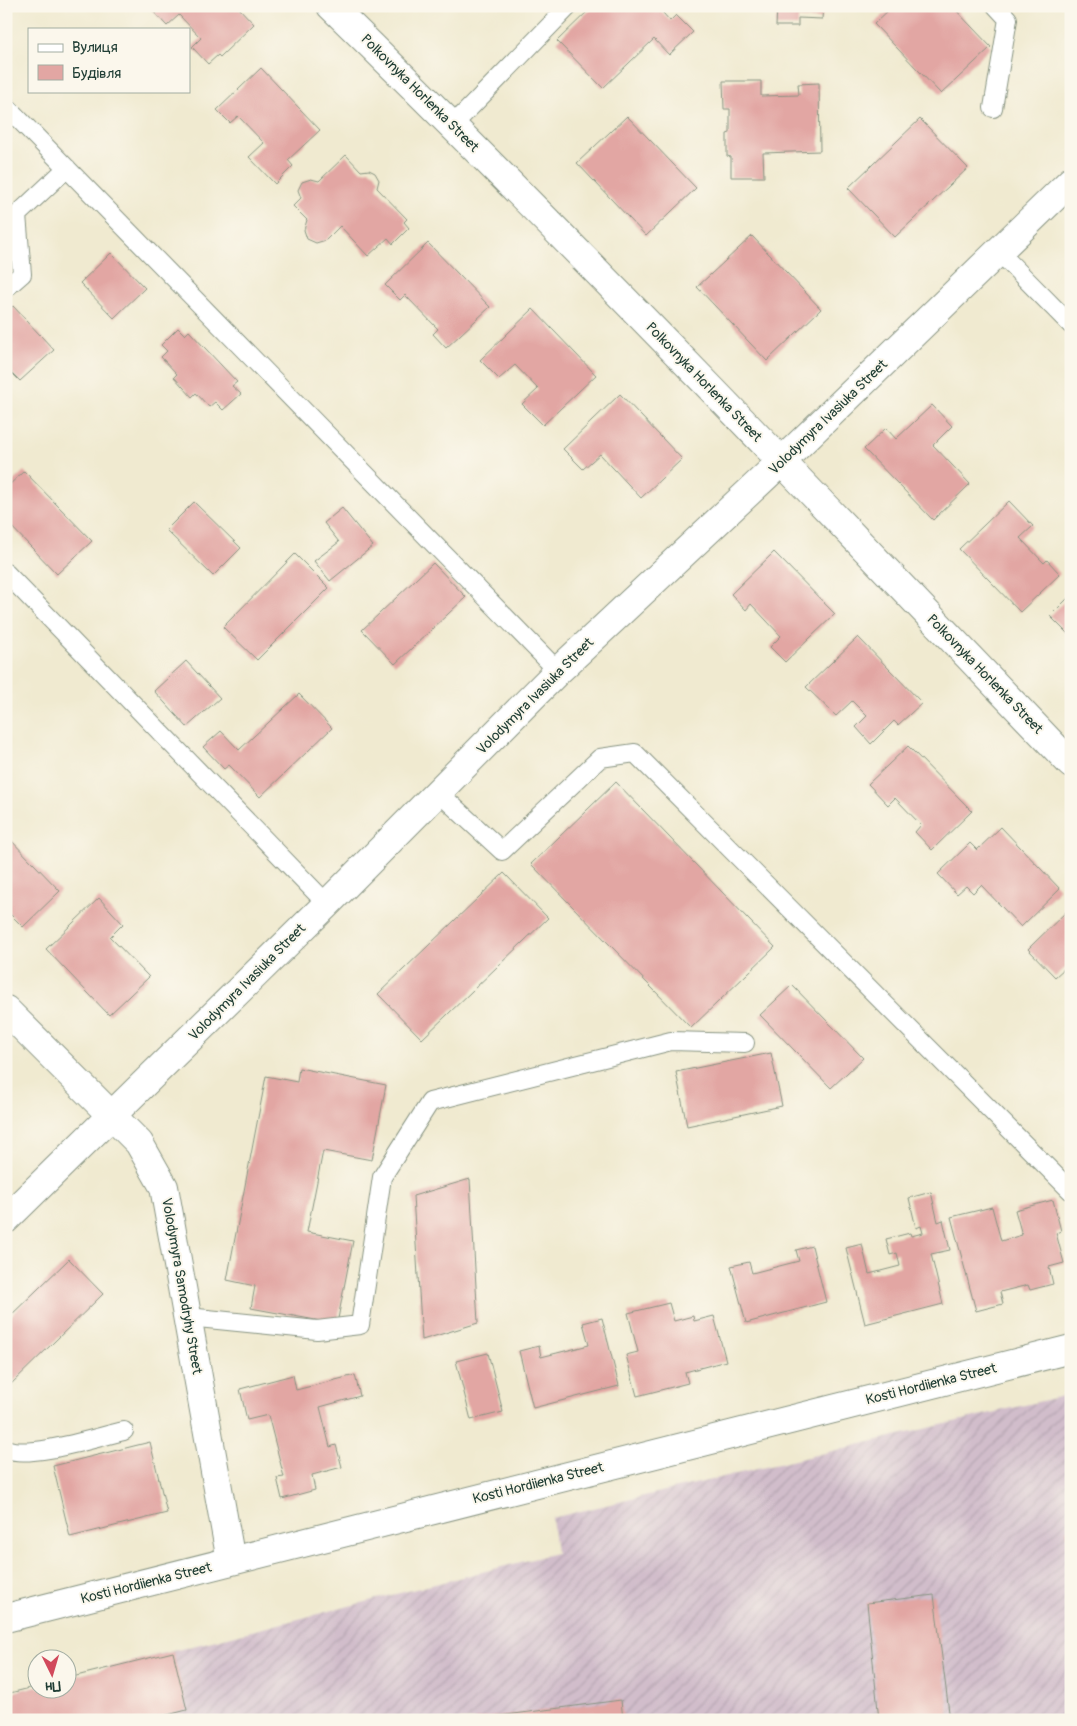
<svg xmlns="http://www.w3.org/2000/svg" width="1077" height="1726" viewBox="0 0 1077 1726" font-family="Pangolin,sans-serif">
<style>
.industrial{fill:url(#industrial-furrows)}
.building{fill:#e2a6a3}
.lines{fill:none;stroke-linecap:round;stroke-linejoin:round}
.service-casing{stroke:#889482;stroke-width:20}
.minor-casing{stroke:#889482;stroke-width:30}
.service{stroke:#fff;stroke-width:18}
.minor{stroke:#fff;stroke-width:28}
.labels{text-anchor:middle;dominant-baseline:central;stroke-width:4;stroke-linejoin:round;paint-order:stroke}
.street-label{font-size:14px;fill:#1f3d34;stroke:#fbf7ec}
</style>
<defs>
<pattern id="industrial-furrows" width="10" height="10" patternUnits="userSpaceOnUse" patternTransform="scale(1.25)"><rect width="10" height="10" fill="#d1bdcb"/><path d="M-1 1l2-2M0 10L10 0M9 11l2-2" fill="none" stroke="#b3a3af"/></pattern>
</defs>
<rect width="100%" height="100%" fill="#fbf7ec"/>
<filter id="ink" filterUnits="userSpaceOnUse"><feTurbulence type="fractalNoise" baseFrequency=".02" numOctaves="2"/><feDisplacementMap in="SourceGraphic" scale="10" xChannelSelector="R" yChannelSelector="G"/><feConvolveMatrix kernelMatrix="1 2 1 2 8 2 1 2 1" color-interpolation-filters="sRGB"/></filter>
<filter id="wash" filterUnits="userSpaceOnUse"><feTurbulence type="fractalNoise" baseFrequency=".0096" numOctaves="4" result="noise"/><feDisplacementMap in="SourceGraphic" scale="20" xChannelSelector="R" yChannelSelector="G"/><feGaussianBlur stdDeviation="1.12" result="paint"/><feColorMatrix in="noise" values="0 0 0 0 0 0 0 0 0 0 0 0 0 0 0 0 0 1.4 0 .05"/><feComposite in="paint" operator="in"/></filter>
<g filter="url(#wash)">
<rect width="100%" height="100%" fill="#f0ead0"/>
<!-- industrial -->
<path class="industrial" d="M1071 1394V1720H6V1694L37 1686 38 1688H68V1678L556 1553 552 1518Z"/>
<g id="blocks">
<!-- building -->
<path class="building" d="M152 6H237L254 24 220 57 218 55 208 64 192 47 201 38 179 15 167 26 150 8Z
M593 6H657L670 21 676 15 693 32 669 55 654 39 603 88 557 41Z
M777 6H823L822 19 798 18V26H776Z
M893 6H952L991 47 941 94 874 24Z
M261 68 320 130 288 160 293 166 275 184 249 157 264 143 238 116 230 123 217 110Z
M723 81H761V96L799 95 798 84 819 83 820 151 763 153 764 177H731V157L727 156V134L730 133V109H724Z
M627 116 696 188 646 236 577 163Z
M920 119 968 168 895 237 848 188Z
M346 155 361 171 369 170 375 173 379 180 377 188 407 219 404 222 409 228 393 244 388 238 368 256 340 226 326 240 316 243 307 239 304 230 307 220 293 206 301 198 298 190 302 182 311 179 319 181Z
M752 236 821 309 767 361 697 287Z
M428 243 490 307 446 348 433 334 438 329 405 295 400 300 385 285Z
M111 253 145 288 114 318 80 283Z
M13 306 54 350 20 381 6 367V312Z
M533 309 596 375 543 425 522 404 538 389 515 365 499 379 480 360Z
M178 328 185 335 189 331 237 382 232 386 241 394 223 410 215 402 209 407 196 393 192 397 174 377 177 374 161 357 167 351 161 345Z
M620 394 682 459 641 498 600 454 583 469 563 449Z
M932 405 952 426 933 445 970 484 933 520 864 449 886 428 896 439Z
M24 471 92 541 57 574 6 521V488Z
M1009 501 1033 526 1020 538 1044 563 1047 560 1060 574 1020 612 959 549Z
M194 502 241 548 213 576 166 530Z
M342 508 373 546 330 581 314 561 339 542 324 523Z
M774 552 835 614 785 662 770 647 781 636 751 604 746 610 731 594Z
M295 554 329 588 257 660 223 627Z
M433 563 466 597 395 664 362 630Z
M1069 597 1071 599V637L1050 616Z
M858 637 922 703 898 725 894 721 871 744 856 727 867 716 852 701 836 716 806 687Z
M186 661 220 698 187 727 154 691Z
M299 694 332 728 260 797 229 765 224 769 203 747 221 731 239 750Z
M908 746 972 811 932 850 915 832 921 825 895 798 888 805 868 784Z
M616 782 775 947 691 1028 531 864Z
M1001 827 1060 889 1021 927 981 885 973 893 966 886 957 894 938 874 970 843 977 850Z
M6 835 60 891 23 927 6 910Z
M504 873 548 918 422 1039 378 994Z
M99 898 123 924 110 937 149 977 109 1015 46 949Z
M1071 907V974L1065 968 1055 977 1028 949Z
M792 985 863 1058 831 1088 760 1015Z
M771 1053 782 1106 687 1126 676 1072Z
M299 1068 386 1085 372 1160 323 1151 307 1232 353 1241 337 1324 251 1308 255 1286 227 1280 266 1076 297 1082Z
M470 1179 478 1323 422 1340 413 1196Z
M931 1192 938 1222 943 1220 950 1250 931 1254 943 1304 865 1324 846 1248 862 1244 869 1274 900 1266 897 1253 890 1255 886 1239 910 1233 911 1236 923 1233 921 1226 916 1228 909 1198Z
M1053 1200 1061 1231 1056 1233 1064 1263 1049 1267 1053 1284 1030 1290 1028 1285 1000 1292 1003 1304 976 1311 951 1217 992 1207 1001 1241 1022 1235 1015 1210Z
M812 1246 826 1302 746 1323 731 1266 749 1262 752 1273 799 1261 796 1250Z
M69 1259 103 1294 6 1389V1320Z
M669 1303 674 1321 693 1316 694 1321 714 1316 726 1361 685 1372 688 1383 637 1396 626 1355 638 1352 628 1313Z
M602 1318 619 1386 533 1408 519 1351 539 1346 541 1357 589 1345 583 1323Z
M488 1353 503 1412 471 1420 456 1361Z
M293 1375 296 1390 355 1375 360 1396 320 1407 330 1447 336 1445 342 1467 312 1475 315 1490 282 1499 277 1478 284 1477 268 1415 247 1420 240 1389Z
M150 1442 167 1513 70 1537 53 1466Z
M1071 1529V1549H1070L1066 1530Z
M934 1595 950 1720H879L867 1603Z
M173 1652 187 1710 148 1720H9L6 1711V1694L38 1686V1688H68V1678Z
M621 1700 623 1720H476V1719Z"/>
</g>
</g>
<g filter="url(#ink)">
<use href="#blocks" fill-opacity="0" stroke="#889482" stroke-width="1"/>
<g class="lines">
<!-- service casing -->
<g class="service-casing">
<path id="service" d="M6 106 558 671
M993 108 1008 19 996 6
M453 125 569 6
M999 252 1071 325
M6 288 22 274 17 215 67 168
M6 573 327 904
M438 792 502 851 600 758 635 753 1071 1191
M188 1317 317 1330 360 1325 382 1177 430 1102 671 1041 745 1043
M6 1449C31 1459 97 1437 124 1431"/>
</g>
<!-- minor casing -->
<g class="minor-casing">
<path id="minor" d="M331 6C584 253 827 508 1071 764
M6 1010 139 1143 164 1187 231 1561
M6 1219 327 904 558 671 782 461 1071 181
M6 1618 1071 1349"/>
</g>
<!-- service -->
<use href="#service" class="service"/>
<!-- minor -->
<use href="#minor" class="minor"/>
</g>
</g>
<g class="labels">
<!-- street labels -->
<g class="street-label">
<text transform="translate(420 93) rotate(45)">Polkovnyka Horlenka Street</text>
<text transform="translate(704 382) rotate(46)">Polkovnyka Horlenka Street</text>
<text transform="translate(828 417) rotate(-44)">Volodymyra Ivasiuka Street</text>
<text transform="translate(985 674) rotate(46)">Polkovnyka Horlenka Street</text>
<text transform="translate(535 696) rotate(-45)">Volodymyra Ivasiuka Street</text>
<text transform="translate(247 982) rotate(-45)">Volodymyra Ivasiuka Street</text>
<text transform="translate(182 1286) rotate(80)">Volodymyra Samodryhy Street</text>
<text transform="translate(931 1384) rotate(-14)">Kosti Hordiienka Street</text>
<text transform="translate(538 1483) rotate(-14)">Kosti Hordiienka Street</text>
<text transform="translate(146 1583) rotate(-14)">Kosti Hordiienka Street</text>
</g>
</g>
<!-- margin -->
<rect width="1077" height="1726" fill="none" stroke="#fbf7ec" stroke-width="25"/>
<!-- legend -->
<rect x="28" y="28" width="162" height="65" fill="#fbf7ec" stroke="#a3ada2"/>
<rect x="38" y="44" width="25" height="8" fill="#ffffff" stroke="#a3ada2"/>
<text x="72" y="52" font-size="15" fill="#1f3d34">Вулиця</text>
<rect x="38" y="65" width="25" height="15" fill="#e2a6a3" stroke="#a3ada2"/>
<text x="72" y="78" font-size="15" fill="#1f3d34">Будівля</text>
<!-- north arrow -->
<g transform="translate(52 1674) rotate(175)"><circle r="24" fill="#fbf7ec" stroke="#a3ada2"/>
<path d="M0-4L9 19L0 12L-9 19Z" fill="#d1495b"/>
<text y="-8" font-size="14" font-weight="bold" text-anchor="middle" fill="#1f3d34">Пн</text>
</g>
</svg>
